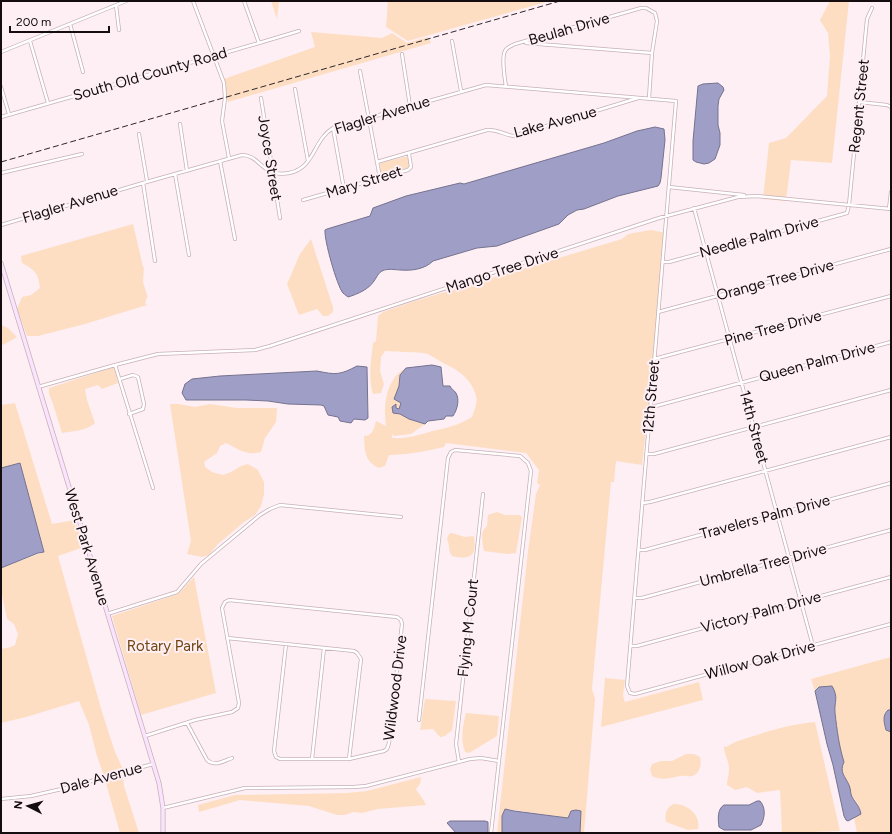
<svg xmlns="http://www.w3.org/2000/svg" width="892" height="834" viewBox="0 0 892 834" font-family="Figtree,sans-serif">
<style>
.green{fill:#fddec3}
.water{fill:#9f9ec6;stroke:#75728f}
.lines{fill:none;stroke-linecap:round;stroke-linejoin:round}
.street-casing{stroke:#c7b0b8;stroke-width:4}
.secondary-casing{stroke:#c7b0b8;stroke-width:5}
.street{stroke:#fff;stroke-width:2.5}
.secondary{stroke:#f9e3fd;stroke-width:3.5}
.rail{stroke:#2f2629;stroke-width:1;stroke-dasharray:6 3;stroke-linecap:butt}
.labels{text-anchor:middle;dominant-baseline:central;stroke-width:4;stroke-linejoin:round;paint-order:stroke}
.street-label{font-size:15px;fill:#140c0f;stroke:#feeff4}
.park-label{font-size:15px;fill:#714411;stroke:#feeff4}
</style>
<rect width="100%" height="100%" fill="#feeff4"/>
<!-- green -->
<path class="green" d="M271 1H279L277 19Z
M388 1H550L408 41 386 27Z
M830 1H849L832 163 791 160 786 201 763 199 769 143 786 138 827 96 830 56 828 33 820 20Z
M311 32 382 38 392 33 407 43 428 37 431 43 228 102 221 80 315 47Z
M404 157H407L409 161V167C401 170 389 177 381 174L380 163Z
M133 224 143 267H144L143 282 148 298 147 297 145 303 147 305 85 324 38 336H27L17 309 22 297 31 295 40 288C38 273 35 270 22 263L21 256Z
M651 230 666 233 657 334 642 465 616 461 614 482H611L592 689 595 699 584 833H580L581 812 576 810 571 811 568 818 506 809 502 816V833H497L528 551 536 494 540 485 537 483 539 470 526 453 446 443 444 447C426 451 408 455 389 455L385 466 379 468C364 461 365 451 364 436 373 436 374 428 376 421L386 426C383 406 386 378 406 368L400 375 399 386 394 399 401 403 399 409 392 407 409 419 425 424 411 434 394 436 392 434V438C407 439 419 435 433 431 447 428 459 425 472 417 474 411 478 402 476 396 472 380 459 370 445 364 439 361 434 357 428 354 422 352 393 352 385 351L381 357 380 371 384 384 381 393 373 394C368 378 371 360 373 343L376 341 378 316 383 312 412 302 622 239 628 234Z
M311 239 333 307V312L328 316H323L317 309 299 315 287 284 300 254Z
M1 325 8 328 17 337 3 345 1 343Z
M114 367 118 383 102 389 98 385 85 389 87 400 95 423C86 431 73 431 62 433L53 404 49 394V388Z
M15 403 52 524 75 520 84 547 58 556 102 712 115 752 122 767 124 786 139 833H120L104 776 97 756 89 725 79 701 26 717 1 723V649L11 647 15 645 18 634 14 624 7 619 1 590V568L44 552 20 463 1 468V405Z
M170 404H179L195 407 210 404 237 408H277L276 422 265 438 261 452C247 456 238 449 226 443L220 446 217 453 204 462 205 467 212 472 223 475 231 472 241 466 248 464 258 470 264 482V494L261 506 255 515 244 522 218 544 209 555 202 557 187 554 191 541Z
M497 512 505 515H519L522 517 516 553 507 554 484 551C483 548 481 534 483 531 484 529 486 527 487 526L488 515Z
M452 533 465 537 473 536 474 537C477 557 470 560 452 556 448 551 450 545 447 539L449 534Z
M194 577 216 693 141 715 112 616 178 594Z
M891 657V710H888L891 732V833H857L854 818 859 815 858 804 853 798 849 786 842 775 841 767 844 762C839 746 837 730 835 713 834 701 840 697 831 686L819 687 815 691 811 679Z
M605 678 625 680 623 696 625 702 699 682 703 700 601 727Z
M425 699 456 701 452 731C447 733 446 737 440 737L433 729 420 730Z
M466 713 499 716 497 736 469 753 465 752C460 738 463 726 466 713Z
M815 722 840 831 782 833 780 790 757 793 747 787 735 790 727 785C727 779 729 775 729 769 729 760 724 755 724 746L727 747C733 742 739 741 747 738 769 731 791 724 815 722Z
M686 754H694L700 757C702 763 700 774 692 776 688 777 684 775 680 776 671 778 660 781 652 776L650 769 652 764 661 761H672Z
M421 777 420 784 416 789C419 795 424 799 426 805L378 809 362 813 353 812 345 815H337L309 806 240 800 199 812 198 805 235 795 347 793 367 791Z
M674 804C688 804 701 815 698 829L688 830 666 822C664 815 667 806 674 804Z"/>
<!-- water -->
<path class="water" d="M718 83 723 87 724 90 719 99 718 106V125L720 133V145L715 159 709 163 704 164 696 162 693 160V141L698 86 703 84Z
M655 127 664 129 665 140 661 178 660 183 658 186 618 196 584 209 577 210 568 215 559 224 497 246 477 248 433 261C425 269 412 271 401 270 395 270 388 268 382 271 378 273 377 277 374 281 369 289 358 294 348 297 347 296 345 295 343 293 337 286 324 240 325 230L327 229 370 216 373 208 406 196 460 183 464 184 604 143 637 131Z
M432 365 441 367 443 386H450C451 389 454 390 456 393 460 400 457 410 453 416H446L444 419 428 421 425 424 409 419 400 414 393 413 392 407 396 404V408L399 409 401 403 394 399 399 386 400 375 406 368Z
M357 366 367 367 368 418 365 420 354 419 351 423 340 421 338 417 328 415 324 406 321 405 288 404 268 401 246 400H186L182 393 185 384 192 379 220 376 317 371C336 375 340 375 357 366Z
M20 463 44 552 38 553 1 568V468Z
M832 686C839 698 834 701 835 713 837 730 839 746 844 762 839 772 845 776 849 785 851 789 850 793 852 797 856 804 859 805 861 814L848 821 846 820 844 816 833 765 827 744 815 691 819 687Z
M888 710H891V732L886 730C884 722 882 716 888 710Z
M757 801H760C766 808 765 817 761 825L751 830H724L719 827C718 820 717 809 724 805H749Z
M505 809 514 811 568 818 571 811 576 810 581 811 580 833H502V816Z
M450 821H485L488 822V833H456L447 823Z"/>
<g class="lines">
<!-- street casing -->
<g class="street-casing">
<path id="street" d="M193 1 224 83 225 98 222 121 229 158
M244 1 259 43
M116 5 119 30
M70 24 83 72
M30 41 48 103
M452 41 461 91
M526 43 652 53
M1 52 126 1
M402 54 410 106
M360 71 380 178
M1 87 9 114
M506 87C505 79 501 58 505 51 507 47 511 46 515 44L641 8H646L655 13 657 21 652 53 649 98
M295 89 308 161
M261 98 280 218
M859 102 887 105 891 107
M1 117 259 43 299 31
M180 124 187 171
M333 128 344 189
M139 134 147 181
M220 161 235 239
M377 162 487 130C498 129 504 135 514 136L638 98
M1 173 82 154
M175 174 189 255
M143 183 155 261
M669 187 744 195
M303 200 408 170 411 167 409 154
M694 208 813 646
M889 209 891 192
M1 225 143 183 242 155C261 155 261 178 289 173 315 168 313 140 333 128L486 85 676 101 627 686 630 693 635 694 891 624
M663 262H669L847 213 849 205 867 19 872 8
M658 312 891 249
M654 359 891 296
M115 365 153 488
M120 379 133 375 138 377 144 404 143 409 129 414
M38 387 115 365 158 354 255 350 270 346 659 218 738 197 757 196 891 209
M650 406H656L891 342
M646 454H654L891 390
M643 503 650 502 891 437
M639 550H645L891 483
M635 598H642L891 530
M107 614 177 592 201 564 260 515 270 509 280 505 401 517
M227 638 354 651 357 653 361 659 349 759
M631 646H637L891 577
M419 720 448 458 451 452 455 450 520 456 528 463 531 471 491 833
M187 723 207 760C215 767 224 761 232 758
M145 736 195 720 232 712 238 708 239 703 222 608 225 602 229 600 397 617 401 620 402 624 389 743 387 749 384 751 349 759H280L276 757 274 751 286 644
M312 759 324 648
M459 762 456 744 457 735 483 494
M1 799 31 796 66 788 153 764
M163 808 245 788 354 787 366 786 470 759 481 758 499 761"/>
</g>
<!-- secondary casing -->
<g class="secondary-casing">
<path id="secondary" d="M1 263 159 783 163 808V833"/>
</g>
<!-- street -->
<use href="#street" class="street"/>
<!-- secondary -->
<use href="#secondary" class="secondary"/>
<!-- rail -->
<path class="rail" d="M1 162 560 1"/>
</g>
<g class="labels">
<!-- street labels -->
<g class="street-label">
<text transform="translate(569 29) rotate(-16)">Beulah Drive</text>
<text transform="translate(150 74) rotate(-16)">South Old County Road</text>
<text transform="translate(859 106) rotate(-84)">Regent Street</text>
<text transform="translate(382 115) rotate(-17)">Flagler Avenue</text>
<text transform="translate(555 122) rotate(-15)">Lake Avenue</text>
<text transform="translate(270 158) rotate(81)">Joyce Street</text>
<text transform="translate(364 182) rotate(-17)">Mary Street</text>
<text transform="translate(70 204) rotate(-17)">Flagler Avenue</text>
<text transform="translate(759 237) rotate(-15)">Needle Palm Drive</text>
<text transform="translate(502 270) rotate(-18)">Mango Tree Drive</text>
<text transform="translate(775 280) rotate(-15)">Orange Tree Drive</text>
<text transform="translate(773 328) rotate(-15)">Pine Tree Drive</text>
<text transform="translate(817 362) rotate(-15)">Queen Palm Drive</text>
<text transform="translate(651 397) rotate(-85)">12th Street</text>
<text transform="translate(754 427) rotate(75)">14th Street</text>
<text transform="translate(765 517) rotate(-15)">Travelers Palm Drive</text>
<text transform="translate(87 547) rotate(73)">West Park Avenue</text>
<text transform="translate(763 565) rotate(-15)">Umbrella Tree Drive</text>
<text transform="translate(761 612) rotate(-15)">Victory Palm Drive</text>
<text transform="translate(468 628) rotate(-84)">Flying M Court</text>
<text transform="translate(760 660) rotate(-15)">Willow Oak Drive</text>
<text transform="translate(395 688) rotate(-83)">Wildwood Drive</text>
<text transform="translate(101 778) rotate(-15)">Dale Avenue</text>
</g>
<!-- park labels -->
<g class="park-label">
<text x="165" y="646">Rotary Park</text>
</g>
</g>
<!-- border -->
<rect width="892" height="834" fill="none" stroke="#140c0f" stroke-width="4"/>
<!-- north arrow -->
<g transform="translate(28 806) rotate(276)" stroke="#feeff4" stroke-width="3" paint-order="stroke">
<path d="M0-3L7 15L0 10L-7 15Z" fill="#140c0f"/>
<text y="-6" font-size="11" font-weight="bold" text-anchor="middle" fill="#140c0f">N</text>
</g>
<!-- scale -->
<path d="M10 26v6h99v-6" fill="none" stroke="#140c0f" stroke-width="2"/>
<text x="16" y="26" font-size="12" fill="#140c0f" stroke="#feeff4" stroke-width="3" paint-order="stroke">200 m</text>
</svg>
